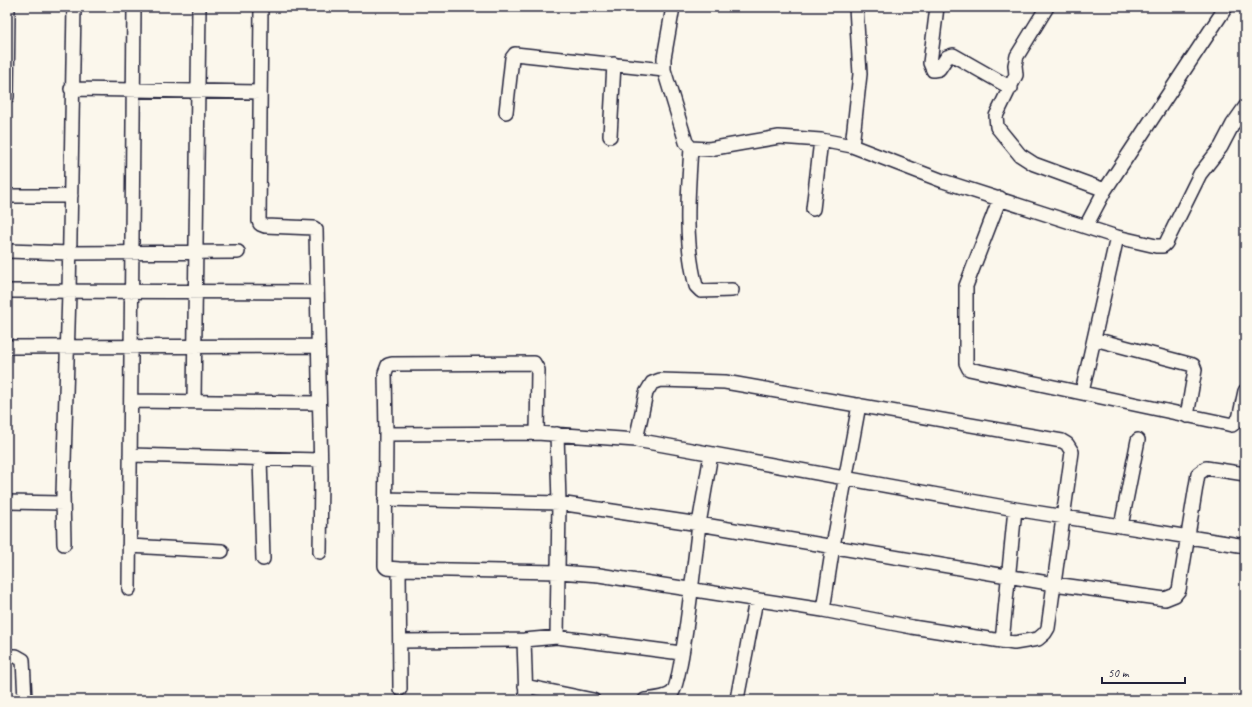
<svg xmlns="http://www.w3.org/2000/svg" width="1252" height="707" viewBox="0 0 1252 707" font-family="Caveat,sans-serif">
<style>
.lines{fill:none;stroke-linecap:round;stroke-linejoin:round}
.minor-casing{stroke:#22223b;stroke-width:16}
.minor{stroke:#fbf7ec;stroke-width:13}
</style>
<rect width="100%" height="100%" fill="#fbf7ec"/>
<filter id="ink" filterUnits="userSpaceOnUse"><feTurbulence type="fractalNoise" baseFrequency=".025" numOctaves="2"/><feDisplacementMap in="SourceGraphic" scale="8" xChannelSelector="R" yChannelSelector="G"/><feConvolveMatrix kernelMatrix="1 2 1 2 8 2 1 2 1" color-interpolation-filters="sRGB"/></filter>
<g filter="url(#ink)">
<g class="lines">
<!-- minor casing -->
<g class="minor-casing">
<path id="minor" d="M261 7 259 221 260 224 265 226 314 228 316 230 321 477 320 552
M673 7 664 58V70L686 142 691 148 709 149 779 137 821 140 852 146 943 181 1117 237 1156 246H1163L1166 243 1200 174 1221 147 1233 124 1245 107
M937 7 930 63 933 70 939 69 947 57 953 55 1011 88
M1047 7 1017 56 1015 65 1016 75 996 116 997 127 1020 155 1034 164 1105 190
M71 89 260 92
M7 97 8 11
M506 112 512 58 515 54 664 70
M610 136 614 64
M852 146 860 74 856 7
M691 148C688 194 684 241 696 286L701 291 732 290
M7 196H71
M1000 198 966 286V363L969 369 1228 424 1232 425 1239 419 1245 391
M813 209 821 140
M1086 226 1105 190 1226 7
M7 251 70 253 238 252
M7 291 317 292
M1094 339 1193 365 1195 370 1187 416
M7 347 317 346
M1082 392 1117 237
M131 401 319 403
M194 401 199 7
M537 433 538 370 534 363 392 364 388 365 385 373 386 434 385 566 387 568 399 569 559 572 599 575 823 610 912 627 1014 643 1038 639 1045 633 1048 628 1072 452 1067 444 1062 441 725 382 660 380 652 383 646 393 636 440
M386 434 537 433 636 440 1015 509 1245 546
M130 455 320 460
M260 458 263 559
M385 499 559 503 699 524 1054 584 1165 599 1175 595 1179 590 1198 474 1206 468 1245 474
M7 502 63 503
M1121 526 1138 440
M64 544 63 495 69 292 74 7
M129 546 222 551
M399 569 400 689
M129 589 134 7
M823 610 833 546 859 405
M557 637 559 503 557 434
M524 640 526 700
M400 641 524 640 557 637 681 653
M1002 642 1015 509
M7 656H16L23 660 25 700
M525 686 593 700
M737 699 756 600
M645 700C653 699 666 698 672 693 682 683 696 548 699 524 703 501 707 477 711 454"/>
</g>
<!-- minor -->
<use href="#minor" class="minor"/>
</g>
</g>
<!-- margin -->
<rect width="1252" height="707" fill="none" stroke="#fbf7ec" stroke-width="24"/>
<rect x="12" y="12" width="1228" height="683" fill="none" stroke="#22223b" stroke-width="1.5" filter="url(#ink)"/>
<!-- scale -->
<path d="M1102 677v6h83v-6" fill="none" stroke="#22223b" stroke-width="2"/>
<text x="1108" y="677" font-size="12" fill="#22223b" stroke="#fbf7ec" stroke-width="3" paint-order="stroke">50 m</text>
</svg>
